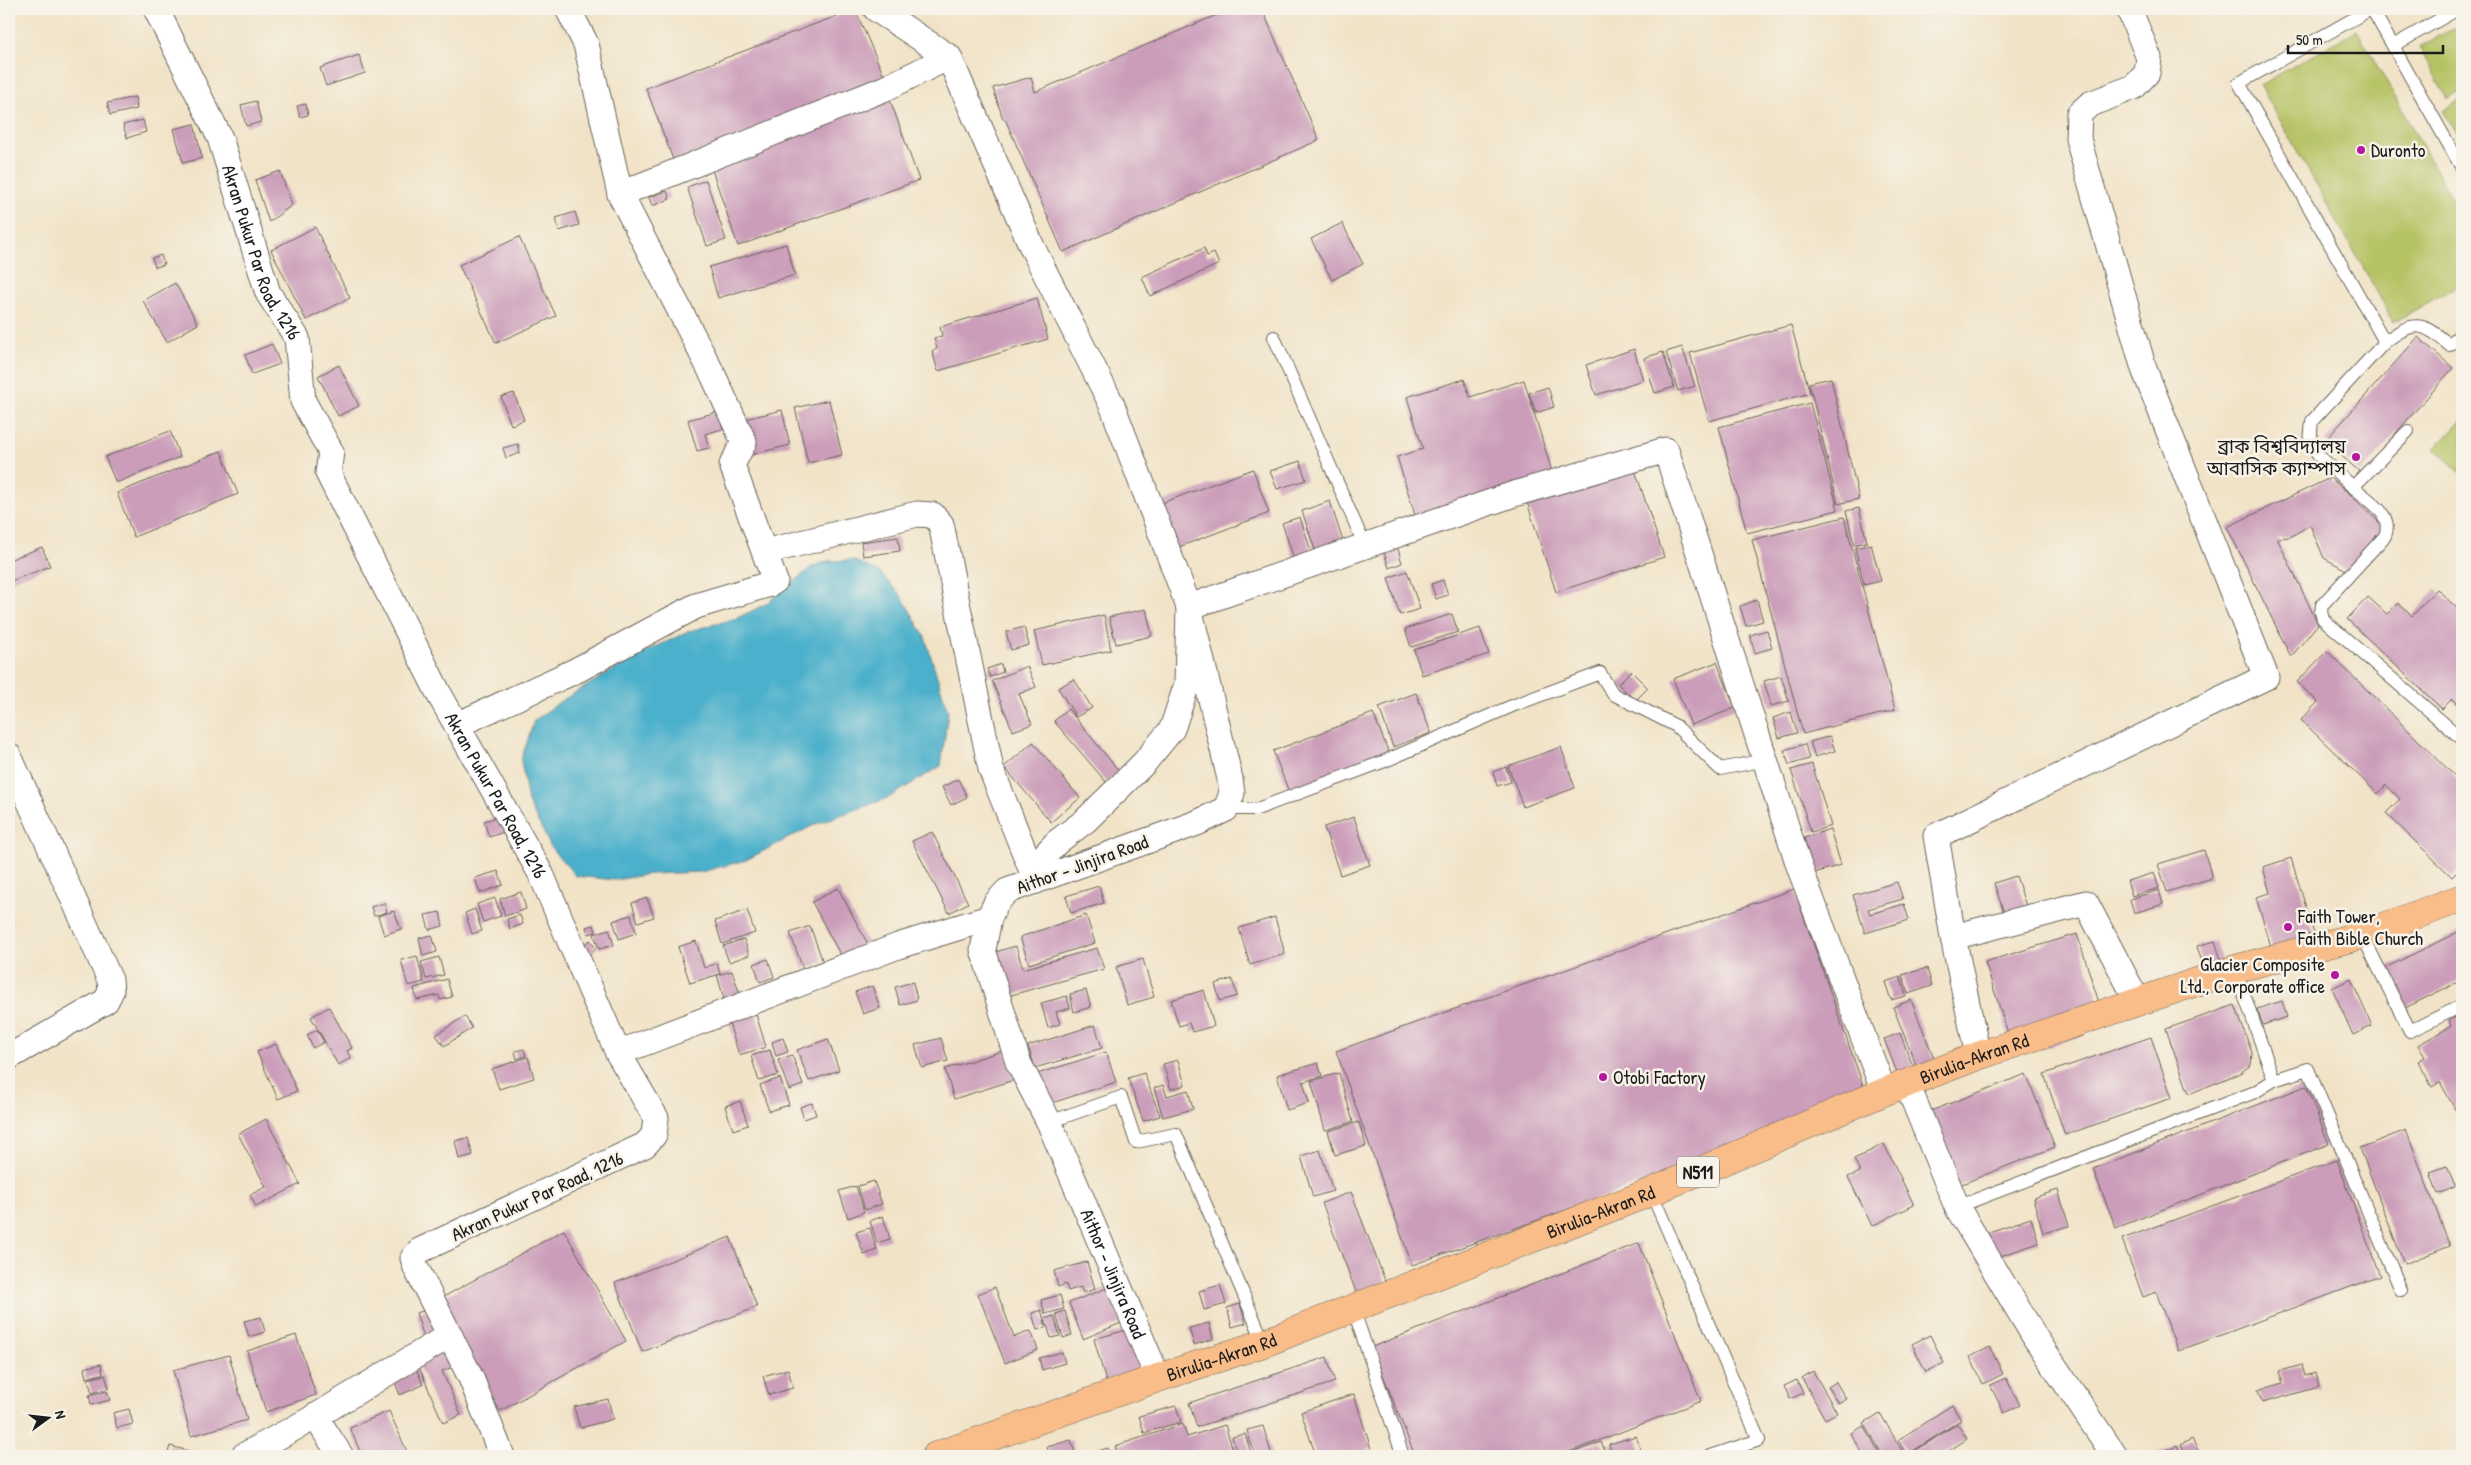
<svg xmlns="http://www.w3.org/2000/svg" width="2471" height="1465" viewBox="0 0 2471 1465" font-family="'Patrick Hand','Noto Sans Bengali',sans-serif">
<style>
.green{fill:#b6c365;stroke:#697040}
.water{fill:#4cb0cb;stroke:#346674}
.building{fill:#cb9dba}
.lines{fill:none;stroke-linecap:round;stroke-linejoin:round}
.lane-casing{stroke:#676258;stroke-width:14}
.street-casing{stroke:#676258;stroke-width:27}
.highway-casing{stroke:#676258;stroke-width:29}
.lane{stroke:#fff;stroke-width:12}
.street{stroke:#fff;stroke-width:25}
.highway{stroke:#f8bd89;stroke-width:28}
.poi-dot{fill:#b5179e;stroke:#f7f3e8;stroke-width:2}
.labels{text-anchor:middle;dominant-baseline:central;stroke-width:5;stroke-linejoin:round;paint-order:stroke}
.shield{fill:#f7f3e8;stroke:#5e5c59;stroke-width:1}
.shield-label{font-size:18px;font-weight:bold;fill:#1c1c1c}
.poi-label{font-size:19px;fill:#1c1c1c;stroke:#f7f3e8;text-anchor:start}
.street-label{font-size:19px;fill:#1c1c1c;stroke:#f7f3e8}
</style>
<rect width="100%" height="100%" fill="#f7f3e8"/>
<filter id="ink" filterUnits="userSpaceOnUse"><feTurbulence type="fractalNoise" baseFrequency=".02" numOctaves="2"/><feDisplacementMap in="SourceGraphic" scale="10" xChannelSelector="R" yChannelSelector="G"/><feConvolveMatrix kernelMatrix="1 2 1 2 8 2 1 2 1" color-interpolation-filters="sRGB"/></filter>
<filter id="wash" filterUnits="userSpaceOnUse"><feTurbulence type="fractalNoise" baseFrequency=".0096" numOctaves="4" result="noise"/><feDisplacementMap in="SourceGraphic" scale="20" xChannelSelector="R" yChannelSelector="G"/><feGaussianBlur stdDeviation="1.12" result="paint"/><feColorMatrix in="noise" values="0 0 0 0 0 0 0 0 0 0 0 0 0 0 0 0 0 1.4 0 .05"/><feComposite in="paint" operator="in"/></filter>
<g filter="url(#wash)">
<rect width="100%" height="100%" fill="#f1e3c7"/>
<!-- green -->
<path class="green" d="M2462 24V91L2447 99 2419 47Z
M2357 30 2462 216V283L2394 322 2260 85Z
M2462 99V143L2443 110Z
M2462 420V474L2435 449Z"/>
<!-- water -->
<path class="water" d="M853 560 880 573 901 595 925 637 948 712 941 766 888 798 816 824 746 860 701 872 650 874 615 880 576 876 552 849 528 802 521 760 534 721 561 701 641 654 689 631 735 619 766 604 812 567 828 561Z"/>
<g id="blocks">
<!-- building -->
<path class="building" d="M855 9 886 81 674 162 646 88Z
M1231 9H1262L1319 140 1063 252 1005 119H1003L993 88 1031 77 1035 92Z
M359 55 365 73 326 86 320 68Z
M888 94 919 180 738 246 711 167Z
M135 97 137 109 110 115 107 103Z
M256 101 261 122 246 126 241 105Z
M306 104 308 115 300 117 297 106Z
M143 120 146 132 127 138 123 125Z
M194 124 202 158 183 163 174 129Z
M280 171 292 205 269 222 255 180Z
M706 180 726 240 707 246 687 187Z
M667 191 670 199 652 206 649 197Z
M575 212 579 225 559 231 556 218Z
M1342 223 1363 264 1332 280 1311 239Z
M315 227 350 298 306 320 271 250Z
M519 237 556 316 496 343 459 265Z
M786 244 795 275 718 298 709 267Z
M1204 248 1207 256 1214 253 1219 264 1150 296 1142 277Z
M161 255 164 265 155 267 152 258Z
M175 283 198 324 167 342 143 301Z
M1037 298 1048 339 938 371 932 351 937 349 934 338 942 336 940 327Z
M1791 325 1810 393 1709 421 1690 353Z
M2418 337 2453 368 2361 473 2325 441Z
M272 344 280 364 252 374 245 355Z
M1682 347 1695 386 1678 391 1666 352Z
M1634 349 1643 380 1596 395 1586 365Z
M1663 352 1674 387 1655 393 1644 358Z
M339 365 359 406 338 416 318 376Z
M1831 378 1859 499 1838 504 1809 383Z
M1464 379 1470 397 1524 380 1553 475 1416 518 1397 457 1423 449 1407 397Z
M1548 387 1554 407 1536 413 1529 393Z
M514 393 524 420 511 425 501 397Z
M829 400 842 455 808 463 795 408Z
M1810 403 1838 510 1747 533 1719 427Z
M724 410 729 427 705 434 709 448 697 451 688 420Z
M782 410 790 445 750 455 741 420Z
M170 431 180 457 116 483 105 457Z
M518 444 520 453 506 458 503 448Z
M221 451 238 494 134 537 117 493Z
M1300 461 1306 480 1277 489 1270 471Z
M1634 467 1664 557 1556 592 1527 502Z
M1253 469 1269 513 1176 548 1159 504Z
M2330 478 2350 494 2385 528 2348 571 2324 558 2310 525 2290 537 2277 538 2318 624 2291 657 2227 527Z
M1330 501 1346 551 1318 559 1302 511Z
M1859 508 1867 542 1854 545 1846 511Z
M1300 517 1313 557 1295 562 1282 523Z
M1844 517 1895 710 1803 734 1752 540Z
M898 537 900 551 863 556 861 542Z
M1396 542 1402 563 1389 568 1382 546Z
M1871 544 1881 581 1864 585 1855 548Z
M42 547 50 566 9 582V560Z
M1407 571 1420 609 1400 615 1388 578Z
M1443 580 1448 595 1436 599 1431 584Z
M2437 589 2462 613V709L2452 699 2442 709 2347 619 2368 597 2387 614 2398 603 2412 616Z
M1757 600 1763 621 1746 626 1740 606Z
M1146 609 1152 636 1116 644 1109 617Z
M1452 614 1458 632 1411 647 1405 629Z
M1104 615 1111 650 1042 665 1034 631Z
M1024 627 1029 645 1011 650 1006 632Z
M1480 628 1489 654 1422 675 1414 650Z
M1767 630 1772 648 1755 653 1750 635Z
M2327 651 2462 783V867L2452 877 2386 813 2400 799 2386 785 2378 794 2301 720 2318 702 2297 682Z
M1717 662 1735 708 1691 725 1673 679Z
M1001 664 1003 672 990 677 987 669Z
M1027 666 1036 687 1019 694 1032 724 1013 731 992 681Z
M1631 671 1648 688 1635 701 1618 684Z
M1781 676 1789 701 1771 706 1764 681Z
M1074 679 1092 708 1076 717 1058 688Z
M1416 693 1431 733 1393 747 1379 707Z
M1068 709 1119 771 1106 782 1054 721Z
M1791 712 1797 733 1779 738 1773 718Z
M1373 713 1389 753 1289 792 1273 751Z
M1830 736 1835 751 1815 757 1810 742Z
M1033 742 1080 798 1051 822 1004 767Z
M1805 744 1809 759 1789 765 1784 750Z
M1561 747 1575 788 1523 807 1508 766Z
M1812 764 1831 826 1811 832 1791 770Z
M1506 767 1511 782 1497 786 1493 772Z
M958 779 967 797 951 805 942 787Z
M502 816 507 831 489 837 484 821Z
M1354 817 1370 865 1340 875 1324 827Z
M1830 829 1841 865 1814 873 1804 838Z
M932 832 968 903 949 913 912 841Z
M2204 850 2212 878 2167 892 2158 864Z
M2291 858 2321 957 2278 970 2256 897 2270 893 2263 867Z
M498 871 503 885 480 893 475 878Z
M2154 873 2159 888 2132 896 2127 881Z
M2016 876 2027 909 2005 916 1994 883Z
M1897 882 1903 899 1868 909 1870 914 1904 904 1909 920 1865 933 1853 895Z
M1099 886 1104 903 1071 913 1066 896Z
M838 888 869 946 843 960 812 902Z
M1794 889 1869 1102 1412 1265 1336 1051Z
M2159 890 2163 904 2134 913 2130 899Z
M521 892 526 909 505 916 500 899Z
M495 898 501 916 483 922 477 904Z
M647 898 654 917 638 922 632 903Z
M384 903 387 912 374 916 371 907Z
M475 909 482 931 472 934 465 913Z
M747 910 755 933 722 944 715 921Z
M394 911 401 929 384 935 378 916Z
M440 912 443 926 429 930 425 915Z
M520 915 523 924 510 929 507 919Z
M631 915 636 933 619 939 613 921Z
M1086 915 1095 943 1029 964 1020 937Z
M1275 917 1285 954 1250 965 1239 928Z
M594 925 596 932 588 934 586 927Z
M810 926 823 962 803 969 790 933Z
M609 929 614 945 599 949 594 934Z
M2462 930V980L2403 1009 2383 969Z
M2077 934 2102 1012 2077 1020 2082 1036 2042 1048 2012 1046 1985 962Z
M432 935 437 952 423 956 419 938Z
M744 939 749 955 729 962 723 946Z
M590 940 596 949 586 957 579 948Z
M696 941 704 968 717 963 720 974 690 983 678 947Z
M2215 941 2224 969 2206 975 2197 946Z
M1016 946 1023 969 1097 948 1104 969 1008 996 995 952Z
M417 956 424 982 408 986 401 960Z
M439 957 444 975 426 979 421 962Z
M768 959 774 977 760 982 754 964Z
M1143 959 1154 997 1127 1005 1116 967Z
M1927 968 1932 986 1908 994 1902 975Z
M732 971 740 994 724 999 717 975Z
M1900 977 1906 996 1891 1000 1885 982Z
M447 979 452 997 440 1000 439 995 417 1000 414 988Z
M1232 979 1237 996 1220 1001 1215 984Z
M2351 979 2372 1026 2353 1035 2332 988Z
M913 982 917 1000 900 1005 895 987Z
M872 986 880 1008 863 1014 855 992Z
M1086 990 1091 1007 1074 1012 1070 994Z
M1204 990 1214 1026 1192 1032 1189 1023 1179 1026 1171 1000Z
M1067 996 1070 1008 1056 1012 1060 1024 1048 1028 1041 1003Z
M1911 1000 1936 1063 1918 1070 1893 1007Z
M2282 1001 2287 1017 2263 1025 2257 1009Z
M2235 1005 2252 1053 2251 1065 2240 1073 2189 1094 2166 1029Z
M329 1007 352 1048 347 1051 351 1058 338 1065 311 1017Z
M755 1011 766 1047 739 1055 728 1020Z
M2462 1013V1122L2440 1082 2432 1087 2418 1061 2425 1057 2418 1045 2451 1026 2449 1021Z
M465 1016 472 1028 444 1046 436 1035Z
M1095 1025 1102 1048 1035 1068 1028 1046Z
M317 1030 324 1042 313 1048 307 1035Z
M1900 1033 1918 1080 1902 1086 1884 1039Z
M2151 1037 2172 1098 2065 1135 2044 1074Z
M783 1038 788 1052 776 1056 772 1042Z
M941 1038 948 1061 922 1068 915 1045Z
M828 1039 839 1070 809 1081 797 1050Z
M276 1044 297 1091 278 1099 257 1052Z
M524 1049 526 1056 517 1059 515 1051Z
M770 1050 778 1075 759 1081 751 1056Z
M1005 1050 1014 1080 954 1099 945 1069Z
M1106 1052 1116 1082 1046 1105 1037 1074Z
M792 1055 803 1085 789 1090 778 1060Z
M528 1057 534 1078 499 1089 492 1069Z
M1178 1060 1185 1085 1171 1089 1163 1064Z
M1318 1063 1322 1076 1303 1082 1309 1103 1287 1110 1277 1075Z
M1144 1073 1160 1116 1143 1121 1128 1078Z
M1339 1073 1353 1122 1325 1130 1311 1081Z
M2026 1074 2055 1147 1952 1188 1923 1114Z
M780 1078 789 1105 769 1111 760 1085Z
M1163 1085 1167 1096 1188 1090 1193 1109 1163 1117 1154 1088Z
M2306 1086 2329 1144 2116 1228 2093 1169Z
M740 1101 748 1125 733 1130 725 1106Z
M812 1103 816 1115 804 1119 800 1107Z
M266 1119 300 1184 256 1207 250 1195 266 1187 238 1134Z
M1359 1122 1366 1146 1335 1155 1328 1131Z
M2406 1130 2450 1246 2404 1264 2360 1148Z
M468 1138 473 1155 459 1159 455 1141Z
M1884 1144 1914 1205 1872 1226 1848 1177 1860 1172 1854 1159Z
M1320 1150 1333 1191 1313 1197 1301 1156Z
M2337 1160 2380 1276 2178 1351 2156 1292 2143 1297 2122 1239Z
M2447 1166 2455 1187 2438 1194 2430 1172Z
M874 1181 882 1204 865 1210 858 1186Z
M856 1186 864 1212 848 1218 839 1191Z
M2058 1190 2069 1226 2043 1233 2033 1198Z
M1351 1192 1389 1291 1360 1302 1322 1203Z
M883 1216 890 1239 877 1243 870 1221Z
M2031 1218 2039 1243 1979 1263 1971 1238Z
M870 1228 877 1250 864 1255 856 1232Z
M564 1230 626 1341 500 1411 438 1300Z
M730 1237 757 1307 642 1352 615 1283Z
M1639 1243 1701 1401 1559 1456H1415L1372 1347Z
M1087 1262 1095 1289 1083 1293 1081 1287 1068 1291 1066 1284 1058 1287 1054 1271Z
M1220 1285 1226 1304 1204 1310 1199 1291Z
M995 1287 1014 1337 1031 1331 1038 1350 1005 1363 978 1294Z
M1107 1288 1121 1323 1083 1339 1069 1303Z
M1060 1295 1064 1309 1045 1314 1041 1300Z
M1240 1304 1246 1323 1232 1327 1227 1308Z
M430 1309 438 1336 425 1340 416 1313Z
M1041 1310 1046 1327 1037 1330 1032 1313Z
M1065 1311 1072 1335 1063 1338 1056 1314Z
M1054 1316 1060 1336 1051 1338 1045 1319Z
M261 1317 265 1332 249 1337 244 1321Z
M1209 1323 1213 1339 1194 1345 1189 1328Z
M1130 1329 1144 1378 1108 1389 1094 1339Z
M296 1335 316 1395 266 1412 247 1351Z
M1930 1335 1944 1363 1926 1372 1912 1344Z
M448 1347 456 1366 442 1371 461 1415 443 1423 416 1360Z
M1990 1347 2003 1374 1983 1384 1970 1357Z
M1062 1352 1065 1363 1042 1370 1039 1358Z
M229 1355 247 1420 191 1436 173 1370Z
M1327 1357 1335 1382 1197 1427 1189 1403Z
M101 1364 103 1374 86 1378 84 1368Z
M415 1365 423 1385 400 1395 392 1375Z
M2302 1365 2305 1376 2315 1373 2319 1387 2262 1403 2258 1390 2283 1383 2279 1371Z
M788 1369 793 1388 769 1395 763 1376Z
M1813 1371 1837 1413 1825 1419 1802 1378Z
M105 1375 109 1388 92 1393 88 1379Z
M2006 1378 2020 1405 2004 1413 1990 1385Z
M1797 1380 1803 1393 1790 1399 1784 1386Z
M1836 1382 1846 1399 1838 1403 1828 1387Z
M107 1391 110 1400 91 1405 89 1395Z
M1354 1394 1371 1449 1351 1456H1316L1301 1412Z
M608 1399 613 1419 580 1428 574 1407Z
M1952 1405 1961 1420 1907 1455 1898 1440Z
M1176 1406 1181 1422 1144 1433 1139 1416Z
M129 1409 133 1424 117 1428 113 1413Z
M389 1411 409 1456H362L350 1428Z
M1880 1413 1905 1456H1883L1864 1423Z
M1183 1424 1187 1437 1225 1425 1235 1456H1119L1115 1446Z
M1957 1424 1967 1439 1941 1456H1915L1913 1452Z
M1263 1426 1272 1456H1255L1247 1430Z
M1864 1426 1881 1456H1864L1851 1433Z
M1245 1434 1252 1456H1238L1232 1437Z
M1636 1436 1641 1451 1626 1456H1613L1609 1444Z
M2192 1439 2201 1456H2186L2180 1445Z
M1071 1440 1076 1456H1050L1047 1447Z
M1601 1442 1607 1456H1564Z
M2177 1445 2182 1456H2151Z
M170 1446 189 1451 188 1456H167Z
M1108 1448 1111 1456H1082Z"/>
</g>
</g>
<g filter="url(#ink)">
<use href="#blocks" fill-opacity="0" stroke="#676258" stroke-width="1"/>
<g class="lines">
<!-- lane casing -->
<g class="lane-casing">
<path id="lane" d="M2371 9 2239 83 2385 342C2413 320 2423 321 2449 345L2462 333
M2372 9 2462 168
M2393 46 2458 9
M1274 337 1365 546
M2408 431 2353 487C2368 500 2394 514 2385 536L2322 605 2321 612 2323 619 2462 739
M2353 487 2318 455 2310 442 2312 421 2385 342
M1226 809H1257L1385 761 1512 706 1600 673 1613 694 1676 726 1720 769 1765 760
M2362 935 2410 1031 2459 1007
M2274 1080 2308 1069 2401 1290
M1049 1122 1121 1097 1136 1142 1176 1134 1264 1343
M1651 1192 1759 1440 1711 1456
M1957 1207 2255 1092 2274 1080 2235 969
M1353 1308 1403 1456"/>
</g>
<!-- street casing -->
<g class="street-casing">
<g id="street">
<path id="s1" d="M156 9 220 138 268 293 297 338 303 401 331 452 328 473 439 694 541 874 618 1053 656 1118 654 1135 645 1145 419 1251 413 1258 416 1268 471 1378 502 1456"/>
<path d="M568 9 586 44 620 194"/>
<path id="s2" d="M876 9 949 57 1032 247 1112 405 1189 607 1230 779 1232 793 1226 809 1197 823 1007 891 996 903 989 918 983 950 1018 1062 1049 1122 1158 1378"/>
<path d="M765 552 917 514 933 515 941 524 991 769 1036 881"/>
<path d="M457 725 577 670 696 606 770 584 775 581 732 465 744 442 713 375 620 194 886 88 949 57"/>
<path d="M9 756 110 980 111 991 106 1001 9 1057"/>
<path d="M1036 881 1045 855 1057 842 1085 821 1144 763 1172 729 1187 684 1189 607 1514 494 1666 450 1799 866 1884 1092"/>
<path d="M1953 937 2086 903 2138 1002"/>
<path d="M618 1053 898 946 989 918"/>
<path d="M1978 1056 1953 937 1936 836 2266 677 2144 369 2078 139 2079 114 2090 104 2134 87 2147 73 2149 58 2129 9"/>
<path d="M1907 1084 1957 1207 2036 1339 2115 1456"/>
<path d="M315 1416 341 1456"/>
<path d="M243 1456 313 1418 450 1335"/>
</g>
</g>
<!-- highway casing -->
<g class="highway-casing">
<g id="highway">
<path id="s3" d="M936 1456 1158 1378 1264 1343 1651 1192 1884 1092 1978 1056 2235 969 2362 935 2462 898"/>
</g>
</g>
<!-- lane -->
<use href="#lane" class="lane"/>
<!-- street -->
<use href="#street" class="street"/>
<!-- highway -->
<use href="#highway" class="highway"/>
</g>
</g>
<!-- markers -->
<g class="poi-dot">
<circle cx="2361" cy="150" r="5"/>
<circle cx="2356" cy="457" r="5"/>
<circle cx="2288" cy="927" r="5"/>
<circle cx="2335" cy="975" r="5"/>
<circle cx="1603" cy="1077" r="5"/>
</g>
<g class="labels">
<!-- shield labels -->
<rect class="shield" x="1677" y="1156.5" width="42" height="31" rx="4"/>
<g class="shield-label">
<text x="1698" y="1172">N511</text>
</g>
<!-- poi labels -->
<g class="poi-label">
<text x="2371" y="150">Duronto</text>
<text x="2346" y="446" text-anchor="end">ব্রাক বিশ্ববিদ্যালয়<tspan x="2346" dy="22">আবাসিক ক্যাম্পাস</tspan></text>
<text x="2298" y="916">Faith Tower,<tspan x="2298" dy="22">Faith Bible Church</tspan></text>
<text x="2325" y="964" text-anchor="end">Glacier Composite<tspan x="2325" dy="22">Ltd., Corporate office</tspan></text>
<text x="1613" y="1077">Otobi Factory</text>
</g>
<!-- street labels -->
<g class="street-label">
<text stroke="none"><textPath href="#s1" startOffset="266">Akran Pukur Par Road, 1216</textPath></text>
<text stroke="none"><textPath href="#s1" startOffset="866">Akran Pukur Par Road, 1216</textPath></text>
<text transform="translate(1082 864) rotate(-20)">Aithor - Jinjira Road</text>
<text stroke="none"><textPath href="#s3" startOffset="1112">Birulia-Akran Rd</textPath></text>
<text transform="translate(537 1196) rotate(-25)">Akran Pukur Par Road, 1216</text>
<text stroke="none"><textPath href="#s3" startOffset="708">Birulia-Akran Rd</textPath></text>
<text stroke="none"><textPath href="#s2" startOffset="1545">Aithor - Jinjira Road</textPath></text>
<text stroke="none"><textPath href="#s3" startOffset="302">Birulia-Akran Rd</textPath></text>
</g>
</g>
<!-- margin -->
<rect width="2471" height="1465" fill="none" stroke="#f7f3e8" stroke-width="30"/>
<!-- north arrow -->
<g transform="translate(48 1418) rotate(75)" stroke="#f7f3e8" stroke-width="4" paint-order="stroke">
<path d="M0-4L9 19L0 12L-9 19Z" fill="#1c1c1c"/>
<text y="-8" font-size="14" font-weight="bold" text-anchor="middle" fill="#1c1c1c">N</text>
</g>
<!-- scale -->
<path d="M2288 45v8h155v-8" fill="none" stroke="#1c1c1c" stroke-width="2.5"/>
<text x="2296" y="45" font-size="15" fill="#1c1c1c" stroke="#f7f3e8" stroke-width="4" paint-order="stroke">50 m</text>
</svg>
